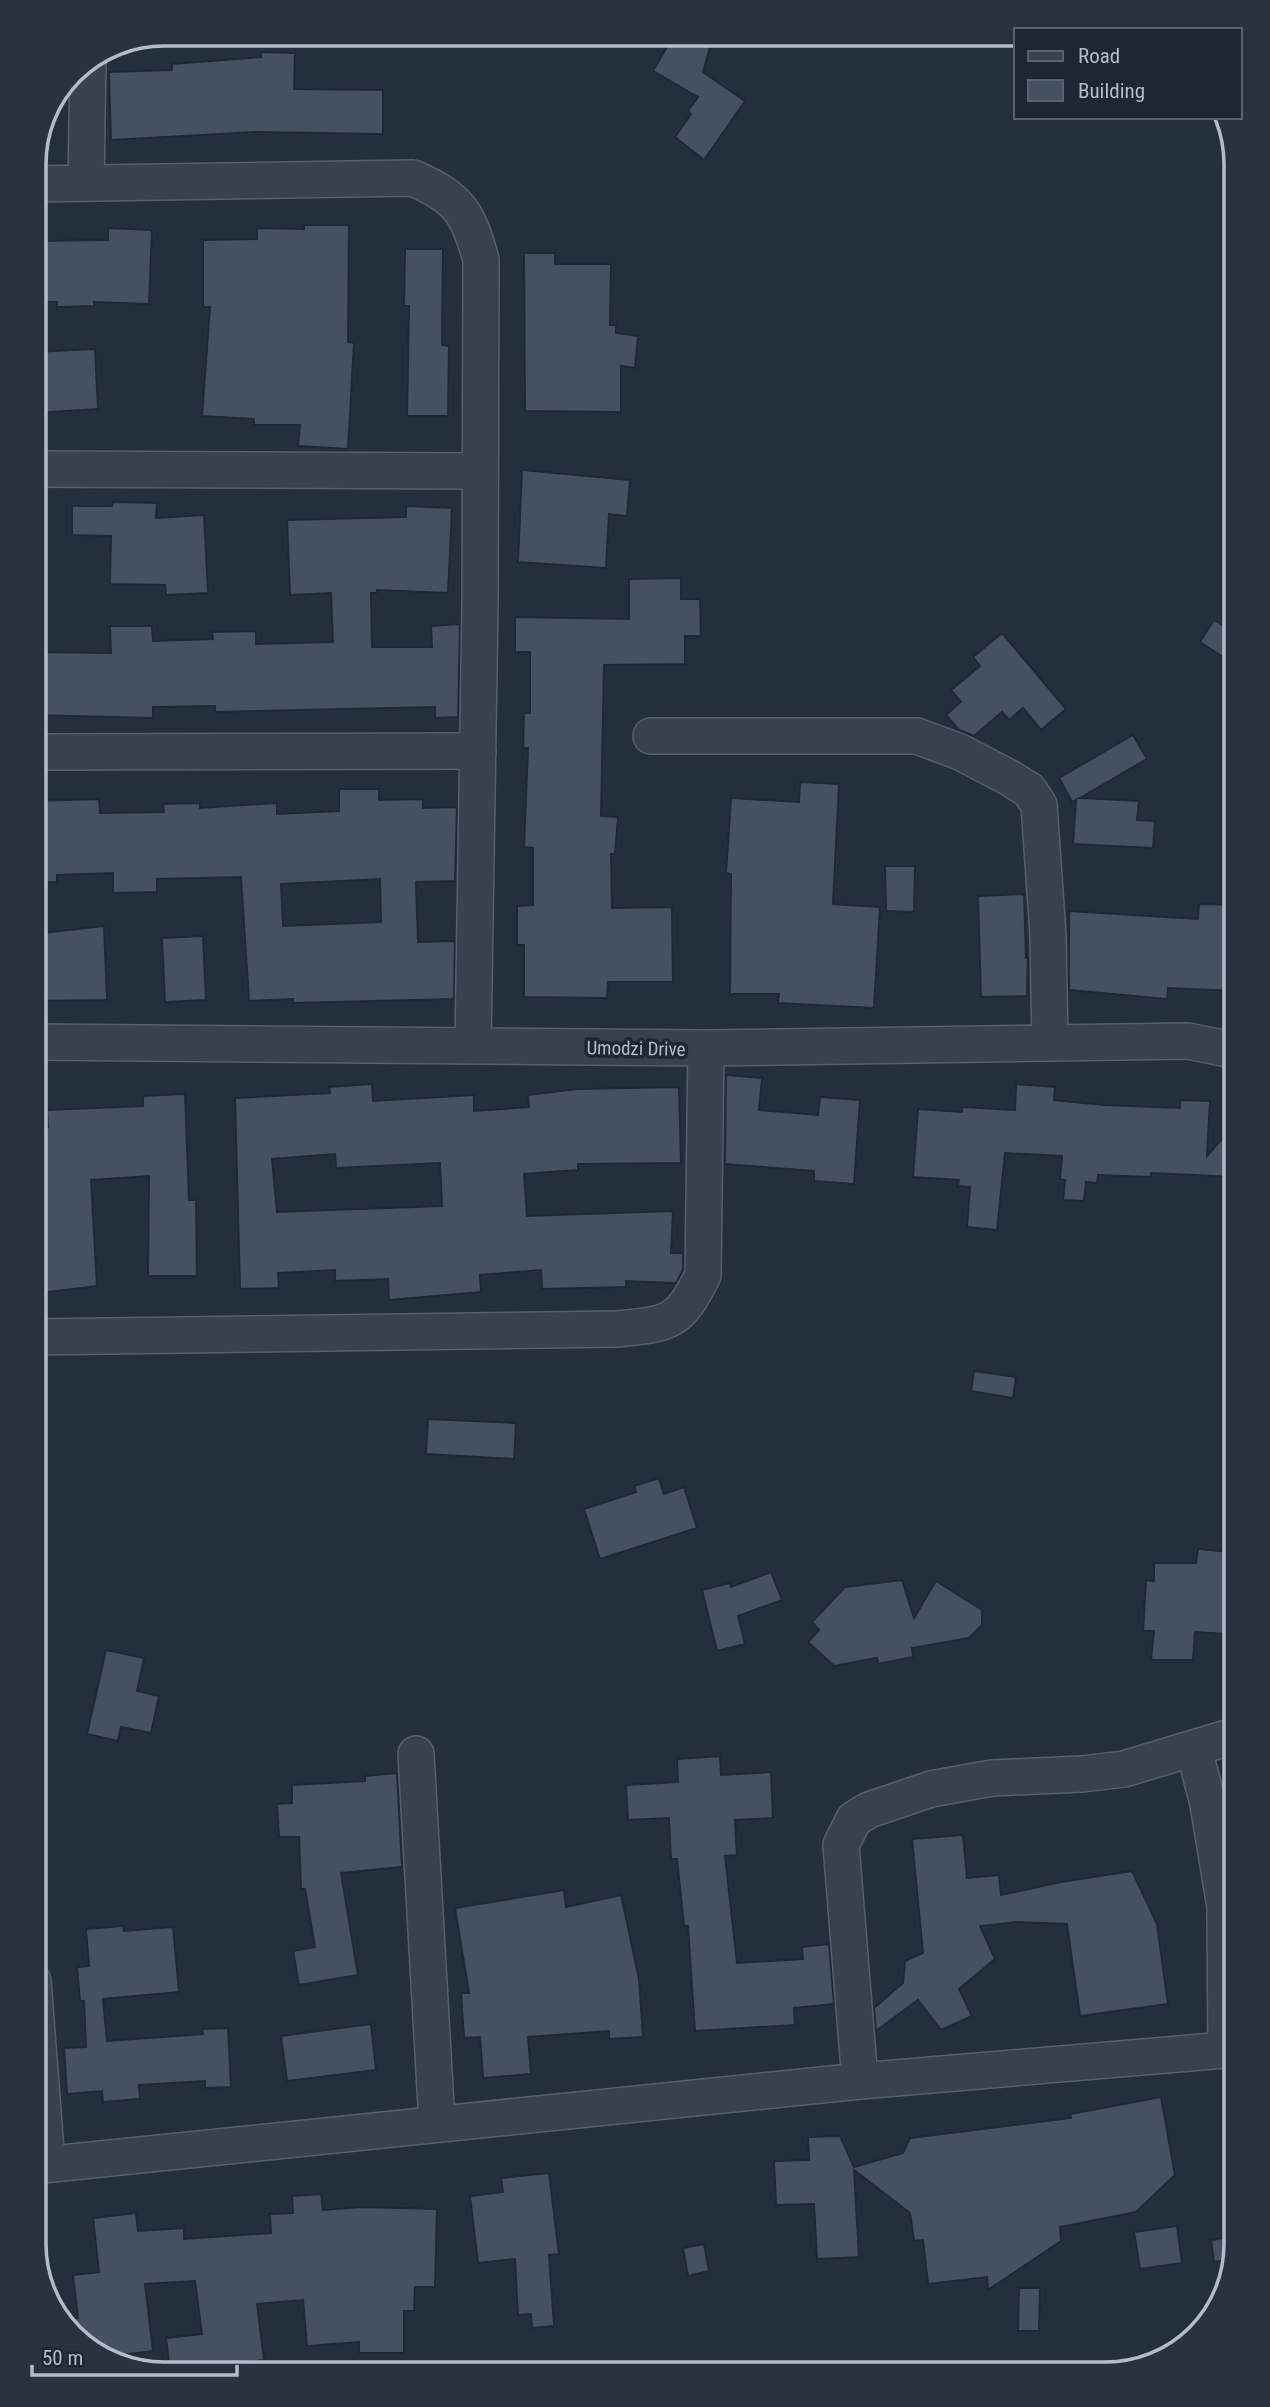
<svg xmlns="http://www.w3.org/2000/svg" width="1270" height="2407" viewBox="0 0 1270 2407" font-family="'Roboto Condensed',sans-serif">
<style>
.building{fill:#455162;stroke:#1f2835;stroke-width:2;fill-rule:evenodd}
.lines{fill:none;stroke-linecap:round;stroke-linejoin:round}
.minor-casing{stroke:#565f6c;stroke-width:38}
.minor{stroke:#38414e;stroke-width:35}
.labels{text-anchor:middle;stroke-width:7;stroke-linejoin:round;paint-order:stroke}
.street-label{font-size:19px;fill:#b4bcc9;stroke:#1d2633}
.rim{fill:none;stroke:#b4bcc9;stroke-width:3.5}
</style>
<rect width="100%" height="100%" fill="#242f3e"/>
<g class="building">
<path d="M 675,33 L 714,33 L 703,72 L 745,101 L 704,160 L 675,137 L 691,114 L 688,111 L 698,97 L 653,71 Z"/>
<path d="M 261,52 L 295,53 L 294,89 L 383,90 L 383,134 L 256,132 L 111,140 L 109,72 L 172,70 L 172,64 L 261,57 Z"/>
<path d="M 304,225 L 349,225 L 348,342 L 354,343 L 348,449 L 298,446 L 300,425 L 254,425 L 254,419 L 202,416 L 210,307 L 203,307 L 203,240 L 257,239 L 257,228 L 304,229 Z"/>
<path d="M 108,228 L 152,230 L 149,304 L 94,302 L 94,306 L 57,307 L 57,302 L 33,302 L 33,241 L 108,240 Z"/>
<path d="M 405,249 L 443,249 L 442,345 L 449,346 L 448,416 L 407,416 L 409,306 L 404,306 Z"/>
<path d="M 524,253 L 555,253 L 555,264 L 611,264 L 610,325 L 616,325 L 616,333 L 638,336 L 635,368 L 621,366 L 621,412 L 525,411 Z"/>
<path d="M 95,349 L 98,409 L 33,413 L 33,352 Z"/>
<path d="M 522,470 L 630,480 L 627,516 L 609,514 L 606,568 L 518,562 Z"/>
<path d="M 112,502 L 157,503 L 156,518 L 204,515 L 208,593 L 166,595 L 165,585 L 110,584 L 111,536 L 72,535 L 72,506 L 112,506 Z"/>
<path d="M 406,506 L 452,508 L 448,593 L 377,590 L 377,593 L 371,593 L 372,647 L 432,647 L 431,626 L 460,624 L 458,717 L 435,718 L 435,707 L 215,712 L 215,706 L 153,707 L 153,718 L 33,715 L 33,652 L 111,653 L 110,626 L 152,626 L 153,641 L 213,639 L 212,632 L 256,631 L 256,644 L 333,642 L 331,593 L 290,595 L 287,520 L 406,517 Z"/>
<path d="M 681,578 L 681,599 L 700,599 L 701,636 L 685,636 L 685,664 L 604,665 L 601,816 L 618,817 L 615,854 L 611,854 L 612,908 L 672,907 L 673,982 L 608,982 L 607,998 L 524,997 L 524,945 L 517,945 L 517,906 L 533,905 L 533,848 L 524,847 L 528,748 L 523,748 L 524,713 L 530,713 L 530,652 L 515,652 L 515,617 L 629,619 L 629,579 Z"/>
<path d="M 1214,620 L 1237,634 L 1237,666 L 1200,642 Z"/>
<path d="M 1002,633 L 1066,709 L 1041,730 L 1023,708 L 1009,720 L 1002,712 L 974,736 L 959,730 L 946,715 L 961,702 L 951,690 L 980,666 L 973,657 Z"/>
<path d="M 1133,735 L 1147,759 L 1080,798 L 1139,801 L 1137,820 L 1155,821 L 1153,848 L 1073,844 L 1076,800 L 1072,802 L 1059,778 Z"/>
<path d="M 800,782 L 839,784 L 833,904 L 880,907 L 874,1008 L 778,1003 L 779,994 L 730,994 L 731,874 L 726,873 L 731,798 L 799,802 Z"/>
<path d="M 339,789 L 379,789 L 379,800 L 423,799 L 423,808 L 457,807 L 455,881 L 416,882 L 418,942 L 455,941 L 454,999 L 293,1003 L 293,999 L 249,1001 L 241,877 L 157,879 L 157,892 L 113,893 L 113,873 L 57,875 L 57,882 L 33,883 L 33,801 L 99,799 L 100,813 L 164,812 L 163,804 L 200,803 L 200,808 L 277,803 L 277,814 L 339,811 ZM 380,879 L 381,922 L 283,926 L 281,884 Z"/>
<path d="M 885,866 L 915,866 L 914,912 L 886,911 Z"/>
<path d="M 1024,894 L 1026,958 L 1028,958 L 1027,996 L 981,997 L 978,896 Z"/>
<path d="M 1199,904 L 1237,905 L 1237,991 L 1168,988 L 1167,999 L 1069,990 L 1069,911 L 1198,919 Z"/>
<path d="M 104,926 L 107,1000 L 33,1001 L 33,934 Z"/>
<path d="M 203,936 L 206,1000 L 165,1002 L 162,938 Z"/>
<path d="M 726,1075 L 762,1078 L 759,1110 L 818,1115 L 820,1097 L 860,1100 L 854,1184 L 814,1181 L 814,1171 L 725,1164 Z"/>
<path d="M 372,1084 L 373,1101 L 474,1095 L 474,1111 L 529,1107 L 528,1095 L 578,1089 L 679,1087 L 681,1163 L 578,1164 L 578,1170 L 524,1174 L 527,1216 L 673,1211 L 671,1253 L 683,1253 L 683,1270 L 676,1283 L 626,1281 L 626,1287 L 542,1289 L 541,1270 L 480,1275 L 481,1292 L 389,1300 L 388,1279 L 335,1281 L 335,1270 L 278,1273 L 279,1288 L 240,1289 L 235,1098 L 330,1093 L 329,1087 ZM 335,1154 L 336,1168 L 440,1163 L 442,1206 L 277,1212 L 272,1159 Z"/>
<path d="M 1016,1084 L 1055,1087 L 1054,1100 L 1104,1105 L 1180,1108 L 1180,1100 L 1210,1101 L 1207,1156 L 1237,1122 L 1237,1177 L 1151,1173 L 1151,1177 L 1098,1175 L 1097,1183 L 1086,1182 L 1084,1201 L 1063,1200 L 1065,1180 L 1060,1179 L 1062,1156 L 1005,1153 L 997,1230 L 967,1227 L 970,1187 L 958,1186 L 959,1180 L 913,1177 L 918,1109 L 962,1112 L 962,1107 L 1015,1110 Z"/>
<path d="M 185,1094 L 189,1200 L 196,1200 L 197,1276 L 148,1276 L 149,1176 L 91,1180 L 97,1286 L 33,1294 L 33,1128 L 48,1127 L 47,1110 L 143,1106 L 143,1096 Z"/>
<path d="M 974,1371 L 1016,1377 L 1013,1398 L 971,1391 Z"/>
<path d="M 428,1419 L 516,1423 L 514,1459 L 426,1454 Z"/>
<path d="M 659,1478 L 664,1494 L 684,1487 L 697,1528 L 600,1559 L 584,1509 L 636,1492 L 634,1486 Z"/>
<path d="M 1198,1549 L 1231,1552 L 1228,1634 L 1195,1632 L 1193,1660 L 1151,1660 L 1154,1631 L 1143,1631 L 1146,1580 L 1154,1581 L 1154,1563 L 1196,1563 Z"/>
<path d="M 771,1572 L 782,1600 L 738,1616 L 745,1644 L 717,1651 L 702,1590 L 730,1583 L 731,1587 Z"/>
<path d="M 902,1580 L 914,1618 L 936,1581 L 982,1610 L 982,1625 L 969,1638 L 912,1648 L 913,1657 L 878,1664 L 877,1658 L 834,1666 L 808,1642 L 819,1630 L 812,1622 L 845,1587 Z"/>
<path d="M 106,1650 L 144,1658 L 137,1691 L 159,1696 L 151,1733 L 121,1727 L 118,1741 L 87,1734 Z"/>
<path d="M 720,1756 L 721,1775 L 771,1772 L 773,1818 L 735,1820 L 737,1855 L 725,1856 L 737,1963 L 803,1959 L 802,1947 L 829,1944 L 834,2004 L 794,2008 L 795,2025 L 695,2031 L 688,1926 L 684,1926 L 677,1859 L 671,1859 L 669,1818 L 628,1820 L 626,1785 L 678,1782 L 677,1759 Z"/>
<path d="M 397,1773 L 402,1867 L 341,1873 L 358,1975 L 299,1985 L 293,1951 L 315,1947 L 305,1889 L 301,1889 L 299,1837 L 279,1837 L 277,1804 L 292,1803 L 292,1785 L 365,1781 L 365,1776 Z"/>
<path d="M 963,1835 L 967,1878 L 999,1875 L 1001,1895 L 1061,1882 L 1132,1871 L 1157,1924 L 1168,2004 L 1080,2016 L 1067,1924 L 1018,1922 L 980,1926 L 995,1959 L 959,1989 L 972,2016 L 941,2030 L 918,2000 L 876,2031 L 874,2008 L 903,1983 L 905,1961 L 923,1953 L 912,1839 Z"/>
<path d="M 564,1890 L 566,1907 L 621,1895 L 639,1979 L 643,2037 L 609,2039 L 609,2031 L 528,2037 L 531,2074 L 483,2078 L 480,2037 L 464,2038 L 461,1993 L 469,1993 L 455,1908 Z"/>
<path d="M 123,1926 L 124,1931 L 173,1927 L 179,1992 L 103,1999 L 107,2041 L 203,2034 L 202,2029 L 228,2028 L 231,2087 L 205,2088 L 205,2081 L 139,2085 L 140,2099 L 103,2102 L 102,2091 L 67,2094 L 64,2048 L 86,2047 L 84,2001 L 80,2001 L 77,1967 L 89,1966 L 86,1929 Z"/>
<path d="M 371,2024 L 376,2070 L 287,2081 L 281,2036 Z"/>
<path d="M 1161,2097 L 1175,2175 L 1136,2212 L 1060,2227 L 1061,2241 L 988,2290 L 987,2277 L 928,2284 L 923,2240 L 914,2241 L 910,2213 L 854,2170 L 859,2257 L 817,2259 L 814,2204 L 776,2205 L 774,2161 L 809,2160 L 808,2137 L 840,2136 L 854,2167 L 903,2153 L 910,2138 L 1071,2118 L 1070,2114 Z"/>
<path d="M 549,2173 L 559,2254 L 549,2255 L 554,2326 L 532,2328 L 531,2314 L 518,2315 L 515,2259 L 478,2263 L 470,2196 L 503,2192 L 501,2178 Z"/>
<path d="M 321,2194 L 323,2210 L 361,2207 L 437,2209 L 435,2287 L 415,2287 L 414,2311 L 404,2311 L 404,2353 L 359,2353 L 359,2342 L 307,2346 L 303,2300 L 257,2304 L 264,2360 L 170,2371 L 166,2338 L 202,2334 L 195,2281 L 145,2284 L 153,2351 L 105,2357 L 96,2353 L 95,2342 L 84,2344 L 64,2319 L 78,2318 L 73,2275 L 99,2272 L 93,2218 L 136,2213 L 138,2231 L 184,2228 L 184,2239 L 271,2233 L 270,2214 L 293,2213 L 292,2196 Z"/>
<path d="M 1177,2226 L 1182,2263 L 1140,2269 L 1134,2232 Z"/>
<path d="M 1237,2236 L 1232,2259 L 1214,2262 L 1211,2240 Z"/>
<path d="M 704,2244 L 709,2271 L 688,2276 L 683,2248 Z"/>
<path d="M 1019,2288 L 1040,2288 L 1039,2331 L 1018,2331 Z"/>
</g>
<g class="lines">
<g class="minor-casing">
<g id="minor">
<path d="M 86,183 L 88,60"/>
<path d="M 34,184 L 413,178 C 459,198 468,212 481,260 L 480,605 L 473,1046"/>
<path d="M 33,469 L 479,471"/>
<path d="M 651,736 L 917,736 L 960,752 L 1008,777 L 1029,790 L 1039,805 L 1048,935 L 1050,1042"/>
<path d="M 33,752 L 478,751"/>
<path d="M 33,1042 L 706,1048 L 1188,1041 L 1237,1051"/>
<path d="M 33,1337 L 616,1329 C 669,1324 679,1324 703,1275 L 706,1048"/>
<path d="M 1194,1749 L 1208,1804 L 1225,1907 L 1226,2049"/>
<path d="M 416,1754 L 437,2124"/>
<path d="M 33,1981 L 47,2164"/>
<path d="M 860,2081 L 841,1845 L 854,1819 L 869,1810 L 931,1789 L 992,1778 L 1082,1774 L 1124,1769 L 1237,1735"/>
<path d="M 33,2166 L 860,2081 L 1237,2049"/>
</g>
</g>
<use href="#minor" class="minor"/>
</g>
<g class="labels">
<g class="street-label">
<text transform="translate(636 1048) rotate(1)" y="7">Umodzi Drive</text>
</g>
</g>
<path d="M0 0H1270V2407H0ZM164 46H1106A118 118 0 0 1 1224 164V2244A118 118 0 0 1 1106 2362H164A118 118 0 0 1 46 2244V164A118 118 0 0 1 164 46Z" fill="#29323f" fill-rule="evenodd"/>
<path class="rim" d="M164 46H1106A118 118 0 0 1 1224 164V2244A118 118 0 0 1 1106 2362H164A118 118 0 0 1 46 2244V164A118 118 0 0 1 164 46Z"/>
<rect x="1014" y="28" width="228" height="91" fill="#1d2633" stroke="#59626f" stroke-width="2"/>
<rect x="1028" y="51" width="35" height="10" fill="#38414e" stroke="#59626f" stroke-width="2"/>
<text x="1078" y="63" font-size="21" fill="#b4bcc9">Road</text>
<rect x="1028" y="80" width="35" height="21" fill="#455162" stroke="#59626f" stroke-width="2"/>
<text x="1078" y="98" font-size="21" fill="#b4bcc9">Building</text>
<path d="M32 2365v10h205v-10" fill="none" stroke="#b4bcc9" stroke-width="3.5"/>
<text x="42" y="2365" font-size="21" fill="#b4bcc9" stroke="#1d2633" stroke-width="5" paint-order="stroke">50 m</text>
</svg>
